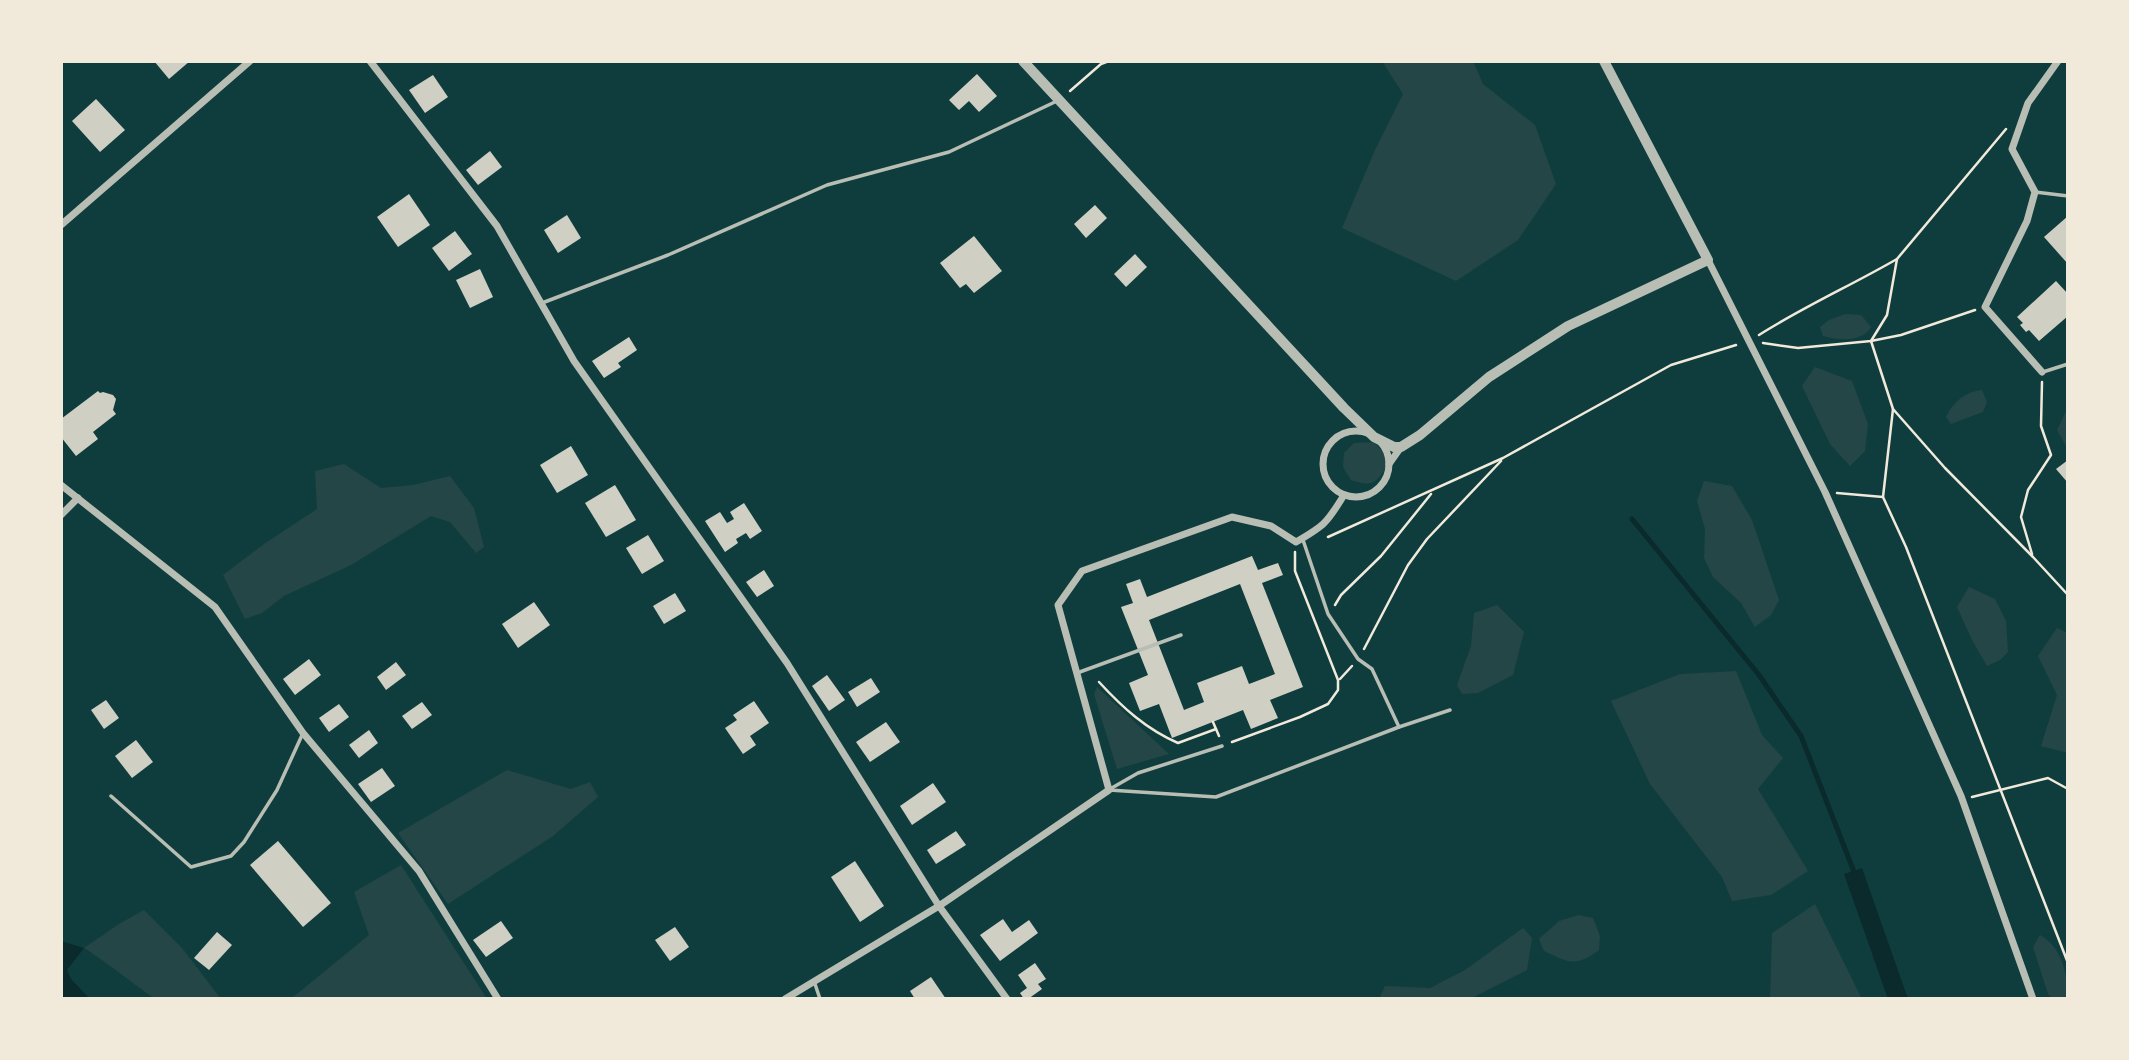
<svg xmlns="http://www.w3.org/2000/svg" width="2129" height="1060" viewBox="0 0 2129 1060" font-family="'Noto Serif',serif">
<style>
.green{fill:#244646}
.water{fill:#0a2a2b}
.pier{fill:#0f3d3e}
.lines{fill:none;stroke-linecap:round;stroke-linejoin:round}
.stream{stroke:#0a2a2b;stroke-width:5}
.building{fill:#cfcfc3;fill-rule:evenodd}
.path{stroke:#f1e9da;stroke-width:2.5}
.service{stroke:#b8beb3;stroke-width:3.5}
.minor{stroke:#b8beb3;stroke-width:7}
.tertiary{stroke:#b8beb3;stroke-width:10}
</style>
<rect width="100%" height="100%" fill="#0f3d3e"/>
<g class="green">
<path d="M 1382,61 L 1473,61 L 1483,84 L 1535,125 L 1556,184 L 1518,240 L 1456,281 L 1342,228 L 1375,150 L 1403,94 Z"/>
<path d="M 1845,314 L 1861,315 L 1871,327 C 1862,343 1838,340 1823,336 L 1820,327 L 1829,320 Z"/>
<path d="M 1815,367 L 1852,381 L 1868,424 L 1865,451 L 1850,466 L 1830,444 L 1802,386 Z"/>
<path d="M 1982,390 L 1987,402 L 1983,412 L 1951,424 L 1946,417 C 1954,401 1965,392 1982,390 Z"/>
<path d="M 2068,407 L 2068,446 L 2066,446 L 2057,430 Z"/>
<path d="M 1374,442 L 1385,454 L 1387,466 C 1376,484 1371,487 1351,480 L 1343,467 L 1344,453 L 1354,443 Z"/>
<path d="M 344,464 L 381,488 L 413,485 L 450,476 L 474,508 L 484,547 L 476,553 L 450,522 L 431,516 L 351,565 L 284,596 L 262,613 L 245,619 L 223,575 L 264,544 L 317,509 L 315,471 Z"/>
<path d="M 1704,481 L 1732,486 L 1752,520 L 1779,600 L 1771,615 L 1755,627 L 1741,603 L 1713,577 L 1704,558 L 1705,529 L 1697,501 Z"/>
<path d="M 1969,587 L 1995,599 L 2006,621 L 2008,652 L 2000,660 L 1987,666 L 1972,640 L 1957,607 Z"/>
<path d="M 1497,605 L 1524,632 L 1513,675 L 1478,693 L 1462,694 L 1457,685 L 1471,646 L 1474,613 Z"/>
<path d="M 2057,628 L 2068,633 L 2068,753 L 2041,746 L 2057,695 L 2038,656 Z"/>
<path d="M 1736,671 L 1762,735 L 1783,758 L 1758,789 L 1808,871 L 1771,895 L 1732,901 L 1722,877 L 1650,784 L 1611,701 L 1680,674 Z"/>
<path d="M 1097,687 L 1169,754 L 1117,769 L 1094,694 Z"/>
<path d="M 507,770 L 571,789 L 590,782 L 598,797 L 553,836 L 448,904 L 398,833 Z"/>
<path d="M 401,865 L 487,999 L 292,998 L 369,935 L 354,892 Z"/>
<path d="M 1815,904 L 1862,999 L 1770,999 L 1772,933 Z"/>
<path d="M 144,910 L 182,948 L 221,999 L 154,999 L 84,948 L 119,924 Z"/>
<path d="M 1579,915 L 1593,918 L 1600,936 L 1599,950 C 1576,967 1569,963 1544,951 L 1539,939 L 1559,921 Z"/>
<path d="M 1523,928 L 1532,938 L 1527,970 L 1470,999 L 1379,999 L 1385,986 L 1430,988 L 1465,970 Z"/>
<path d="M 2040,935 C 2062,947 2068,975 2068,999 L 2053,999 L 2048,994 L 2033,947 Z"/>
</g>
<g class="water">
<path d="M 1862,868 L 1908,999 L 1888,999 L 1844,874 Z"/>
<path d="M 61,941 L 84,948 L 154,999 L 61,999 Z"/>
</g>
<path class="pier" d="M 84,948 L 109,965 L 154,999 L 90,999 L 71,979 L 67,970 Z"/>
<g class="lines">
<path class="stream" d="M 1632,519 L 1759,675 L 1801,736 L 1856,877"/>
</g>
<g class="building">
<path d="M 154,61 L 190,61 L 169,79 Z"/>
<path d="M 977,74 L 997,96 L 979,112 L 969,101 L 959,110 L 949,100 Z"/>
<path d="M 433,75 L 448,97 L 425,113 L 409,90 Z"/>
<path d="M 96,99 L 125,130 L 100,152 L 72,121 Z"/>
<path d="M 490,151 L 502,167 L 478,185 L 466,170 Z"/>
<path d="M 409,194 L 430,225 L 398,247 L 377,217 Z"/>
<path d="M 1095,205 L 1107,218 L 1086,238 L 1074,224 Z"/>
<path d="M 567,215 L 581,238 L 558,253 L 544,230 Z"/>
<path d="M 2068,216 L 2068,264 L 2044,237 Z"/>
<path d="M 455,231 L 472,254 L 449,271 L 432,248 Z"/>
<path d="M 974,236 L 1002,271 L 974,293 L 966,284 L 960,288 L 940,263 Z"/>
<path d="M 1135,254 L 1147,267 L 1126,287 L 1114,274 Z"/>
<path d="M 480,269 L 493,297 L 470,308 L 456,280 Z"/>
<path d="M 2056,281 L 2068,294 L 2068,316 L 2039,341 L 2029,330 L 2026,332 L 2020,325 L 2023,323 L 2017,317 Z"/>
<path d="M 629,337 L 637,350 L 618,363 L 621,367 L 604,378 L 592,361 Z"/>
<path d="M 98,391 L 100,393 L 103,392 L 113,395 L 116,399 L 113,410 L 116,414 L 93,432 L 98,439 L 76,456 L 61,437 L 61,419 Z"/>
<path d="M 571,446 L 588,475 L 557,493 L 540,465 Z"/>
<path d="M 2068,460 L 2068,483 L 2056,469 Z"/>
<path d="M 615,485 L 636,520 L 606,537 L 585,503 Z"/>
<path d="M 744,503 L 762,531 L 750,539 L 746,533 L 736,539 L 738,543 L 725,552 L 705,521 L 720,512 L 727,523 L 734,519 L 730,512 Z"/>
<path d="M 648,535 L 664,561 L 642,574 L 626,548 Z"/>
<path d="M 1252,556 L 1258,570 L 1278,563 L 1283,575 L 1262,583 L 1303,687 L 1270,700 L 1278,718 L 1251,729 L 1243,710 L 1172,738 L 1159,704 L 1140,711 L 1129,683 L 1148,675 L 1121,607 L 1133,603 L 1126,584 L 1140,579 L 1147,597 ZM 1240,584 L 1275,674 L 1249,684 L 1242,666 L 1197,683 L 1204,702 L 1184,710 L 1149,620 Z"/>
<path d="M 764,570 L 774,586 L 757,597 L 746,582 Z"/>
<path d="M 675,593 L 686,611 L 664,624 L 653,606 Z"/>
<path d="M 534,602 L 550,625 L 518,648 L 502,624 Z"/>
<path d="M 309,659 L 321,675 L 295,695 L 283,679 Z"/>
<path d="M 396,662 L 406,675 L 386,690 L 377,677 Z"/>
<path d="M 827,675 L 845,700 L 829,711 L 812,686 Z"/>
<path d="M 871,678 L 880,692 L 857,707 L 848,692 Z"/>
<path d="M 106,700 L 119,718 L 104,729 L 91,710 Z"/>
<path d="M 754,701 L 769,723 L 750,736 L 756,745 L 743,754 L 725,728 L 737,720 L 733,715 Z"/>
<path d="M 422,702 L 432,715 L 412,729 L 402,716 Z"/>
<path d="M 339,704 L 349,717 L 329,732 L 319,718 Z"/>
<path d="M 886,722 L 900,742 L 870,762 L 856,742 Z"/>
<path d="M 369,730 L 378,743 L 359,758 L 349,745 Z"/>
<path d="M 136,740 L 153,762 L 132,778 L 115,756 Z"/>
<path d="M 382,768 L 395,786 L 371,802 L 358,784 Z"/>
<path d="M 933,783 L 946,802 L 912,825 L 900,806 Z"/>
<path d="M 956,831 L 966,845 L 936,864 L 927,850 Z"/>
<path d="M 278,841 L 331,903 L 303,927 L 250,865 Z"/>
<path d="M 855,861 L 884,906 L 860,922 L 831,877 Z"/>
<path d="M 1003,919 L 1012,932 L 1029,920 L 1038,933 L 1000,961 L 980,935 Z"/>
<path d="M 501,921 L 513,938 L 486,957 L 473,940 Z"/>
<path d="M 675,927 L 689,947 L 670,961 L 655,940 Z"/>
<path d="M 217,932 L 232,945 L 209,970 L 194,958 Z"/>
<path d="M 1035,963 L 1046,979 L 1038,984 L 1042,989 L 1028,999 L 1024,999 L 1020,993 L 1027,988 L 1018,975 Z"/>
<path d="M 931,977 L 946,999 L 915,999 L 910,991 Z"/>
</g>
<g class="lines">
<g class="path">
<path d="M 1070,91 L 1101,64 L 1109,61"/>
<path d="M 2006,129 L 1897,259 L 1887,315 L 1871,341 L 1893,409 L 1945,468 L 2033,557 L 2068,595"/>
<path d="M 1759,335 C 1803,307 1852,285 1897,259"/>
<path d="M 1763,343 L 1798,348 L 1871,341 L 1901,335 L 1975,310"/>
<path d="M 1893,409 L 1883,497 L 1906,547 L 2068,963"/>
<path d="M 1837,493 L 1883,497"/>
<path d="M 1328,537 L 1503,458 L 1671,365 L 1736,345"/>
<path d="M 2032,554 L 2021,517 L 2028,490 L 2051,455 L 2041,426 L 2042,382"/>
<path d="M 1335,605 L 1341,595 L 1381,556 L 1431,494"/>
<path d="M 1364,649 L 1408,565 L 1427,539 L 1501,461"/>
<path d="M 1340,679 L 1352,666"/>
<path d="M 1099,682 C 1123,708 1146,729 1178,743 L 1216,729"/>
<path d="M 1213,722 L 1219,736"/>
<path d="M 1232,742 L 1300,717 L 1328,704 L 1338,690 L 1338,680 L 1295,571 L 1295,552"/>
<path d="M 1972,797 L 2048,778 L 2068,789"/>
</g>
<g class="service">
<path d="M 2035,192 L 2068,196"/>
<path d="M 542,303 L 668,255 L 827,185 L 949,152 L 1057,101"/>
<path d="M 2043,372 L 2068,364"/>
<path d="M 1303,540 L 1328,614 L 1358,659 L 1372,669 L 1399,727"/>
<path d="M 1077,673 L 1181,635"/>
<path d="M 1110,789 L 1138,773 L 1222,746"/>
<path d="M 1109,790 L 1216,797 L 1399,727 L 1450,710"/>
<path d="M 111,796 L 191,867 L 231,856 L 244,842 L 277,790 L 303,733"/>
<path d="M 814,981 L 820,999"/>
</g>
<g class="minor">
<path d="M 370,61 L 497,226 L 574,361 L 787,663 L 939,906 L 1007,999"/>
<path d="M 61,225 L 250,61"/>
<path d="M 1708,260 L 1825,492 L 1961,796 L 2033,999"/>
<path d="M 2042,372 L 1985,307 L 2027,221 L 2035,192 L 2012,149 L 2028,103 L 2058,61"/>
<circle cx="1356" cy="464" r="33"/>
<path d="M 1389,464 L 1401,447"/>
<path d="M 61,485 L 215,607 L 303,733 L 419,871 L 498,999"/>
<path d="M 61,515 L 78,498"/>
<path d="M 785,999 L 939,906 L 1109,790 L 1058,605 L 1082,571 L 1232,517 L 1271,526 L 1296,542 C 1324,526 1327,523 1344,495"/>
</g>
<path class="tertiary" d="M 1023,61 L 1344,408 L 1374,437 L 1394,447 L 1401,447 L 1420,435 L 1489,377 L 1568,326 L 1708,260 L 1604,61"/>
</g>
<rect width="2129" height="1060" fill="none" stroke="#f1e9da" stroke-width="126"/>
</svg>
